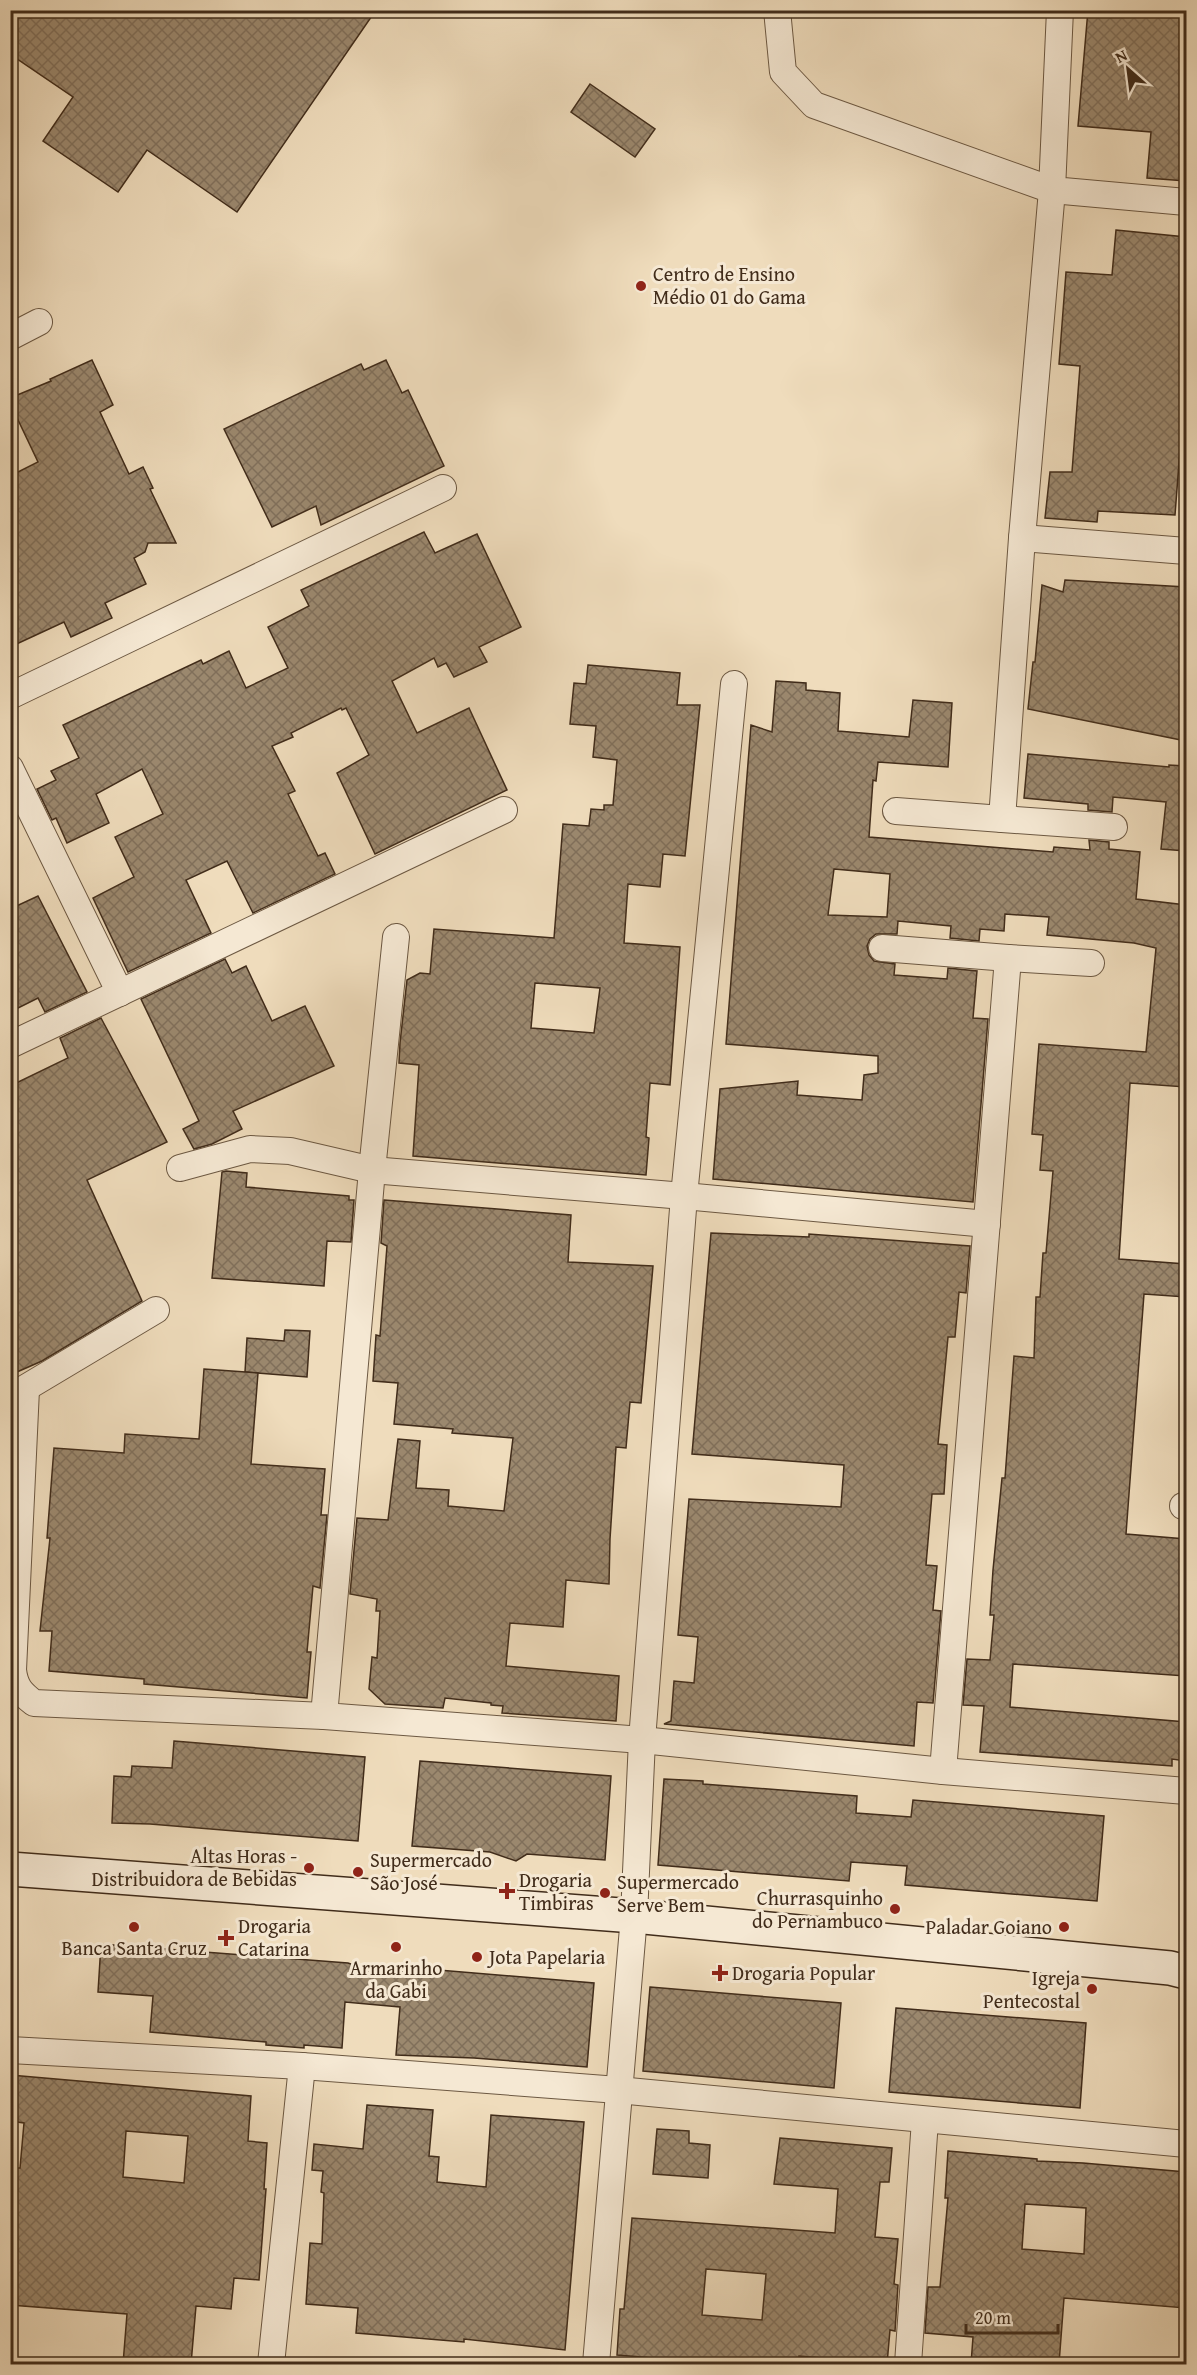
<svg xmlns="http://www.w3.org/2000/svg" width="1197" height="2375" viewBox="0 0 1197 2375" font-family="'Gentium Book Plus',serif">
<style>
.building{fill:url(#building-cross-hatch);stroke:#412c1a;stroke-width:1.5;fill-rule:evenodd}
.lines{fill:none;stroke-linecap:round;stroke-linejoin:round}
.street-casing{stroke:#6c5842;stroke-width:28}
.secondary-casing{stroke:#412c1a;stroke-width:36}
.street{stroke:#f5e8d3;stroke-width:26}
.secondary{stroke:#f5e8d3;stroke-width:33}
.poi-dot{fill:#8f2418;stroke:#f5e8d3;stroke-width:2}
.labels{text-anchor:middle;stroke-width:6;stroke-linejoin:round;paint-order:stroke}
.poi-label{font-size:20px;fill:#412c1a;stroke:#f5e8d3;text-anchor:start}
</style>
<defs>
<pattern id="building-cross-hatch" width="8" height="8" patternUnits="userSpaceOnUse" patternTransform="scale(1.5)"><rect width="8" height="8" fill="#9b886e"/><path d="M0 0l8 8M0 8l8-8" fill="none" stroke="#806f5a"/></pattern>
</defs>
<rect width="100%" height="100%" fill="#efdcbc"/>
<filter id="stains"><feTurbulence type="fractalNoise" baseFrequency=".00333" numOctaves="4"/><feColorMatrix values="0 0 0 0 .2 0 0 0 0 .09 0 0 0 0 .02 0 0 0 .5 -.17"/></filter>
<radialGradient id="worn" r=".72"><stop offset=".6" stop-color="#630" stop-opacity="0"/><stop offset="1" stop-color="#630" stop-opacity=".3"/></radialGradient>
<g class="building">
<path d="M 10,10 L 376,10 L 237,212 L 147,150 L 118,192 L 43,141 L 73,97 L 10,54 Z"/>
<path d="M 1088,10 L 1186,10 L 1186,181 L 1147,178 L 1151,132 L 1078,126 Z"/>
<path d="M 590,84 L 655,129 L 635,157 L 571,112 Z"/>
<path d="M 1116,230 L 1186,237 L 1186,372 L 1175,515 L 1098,511 L 1097,522 L 1045,518 L 1050,472 L 1072,472 L 1080,366 L 1059,364 L 1066,272 L 1112,275 Z"/>
<path d="M 92,360 L 113,405 L 100,412 L 129,474 L 143,467 L 153,488 L 150,489 L 176,543 L 148,543 L 145,552 L 134,558 L 146,584 L 105,603 L 112,618 L 71,637 L 64,622 L 10,647 L 10,476 L 38,462 L 10,403 L 10,398 L 51,381 L 50,379 Z"/>
<path d="M 386,360 L 402,393 L 408,390 L 444,466 L 321,525 L 316,506 L 272,527 L 224,429 L 361,364 L 364,370 Z"/>
<path d="M 424,532 L 435,553 L 477,534 L 521,627 L 479,647 L 487,662 L 454,677 L 446,663 L 438,667 L 434,658 L 392,681 L 417,733 L 469,708 L 507,790 L 375,854 L 337,773 L 369,755 L 346,708 L 342,710 L 341,708 L 291,733 L 293,737 L 272,746 L 295,791 L 288,794 L 318,856 L 325,853 L 335,874 L 253,913 L 227,861 L 186,880 L 211,933 L 128,972 L 93,898 L 134,877 L 115,837 L 163,814 L 142,769 L 96,794 L 109,823 L 67,843 L 56,818 L 52,820 L 37,789 L 56,780 L 51,771 L 79,758 L 63,725 L 201,660 L 203,664 L 229,651 L 246,688 L 288,668 L 268,627 L 309,606 L 301,590 Z"/>
<path d="M 1065,580 L 1186,587 L 1186,741 L 1028,709 L 1033,662 L 1035,662 L 1042,585 L 1063,592 Z"/>
<path d="M 588,665 L 680,673 L 677,705 L 700,705 L 685,856 L 663,854 L 660,887 L 628,884 L 624,943 L 680,947 L 670,1085 L 650,1083 L 646,1137 L 649,1138 L 646,1175 L 413,1156 L 419,1065 L 399,1063 L 400,1043 L 407,980 L 420,973 L 430,974 L 434,929 L 554,938 L 563,824 L 589,826 L 591,809 L 604,810 L 604,805 L 613,805 L 617,760 L 593,757 L 596,726 L 570,724 L 574,683 L 586,684 ZM 535,983 L 600,988 L 594,1033 L 531,1028 Z"/>
<path d="M 776,681 L 806,683 L 806,690 L 840,693 L 838,731 L 909,737 L 913,700 L 952,703 L 948,767 L 878,762 L 876,781 L 873,780 L 869,837 L 1053,852 L 1054,847 L 1090,850 L 1089,840 L 1109,842 L 1109,849 L 1140,852 L 1136,899 L 1186,905 L 1186,1087 L 1130,1083 L 1119,1259 L 1186,1264 L 1186,1297 L 1144,1294 L 1126,1534 L 1186,1539 L 1186,1676 L 1013,1664 L 1010,1707 L 1186,1722 L 1186,1761 L 1172,1759 L 1172,1766 L 980,1752 L 984,1706 L 963,1705 L 967,1659 L 990,1660 L 994,1615 L 990,1615 L 993,1570 L 1002,1478 L 1005,1478 L 1014,1356 L 1034,1358 L 1036,1297 L 1040,1297 L 1043,1253 L 1046,1253 L 1053,1171 L 1040,1170 L 1043,1135 L 1032,1134 L 1039,1044 L 1146,1052 L 1156,948 L 1134,943 L 1047,935 L 1049,917 L 1005,914 L 1004,931 L 980,929 L 979,941 L 950,938 L 951,926 L 898,921 L 897,934 L 876,934 L 870,939 L 867,946 L 869,955 L 874,961 L 895,964 L 894,975 L 947,979 L 948,968 L 977,971 L 973,1018 L 988,1019 L 973,1202 L 713,1179 L 720,1089 L 798,1081 L 797,1095 L 862,1100 L 864,1075 L 878,1073 L 878,1056 L 726,1044 L 751,725 L 772,732 ZM 834,869 L 890,874 L 887,917 L 828,915 Z"/>
<path d="M 1028,754 L 1169,767 L 1169,765 L 1186,766 L 1186,851 L 1161,849 L 1166,802 L 1113,797 L 1112,812 L 1088,810 L 1088,804 L 1024,798 Z"/>
<path d="M 38,896 L 87,992 L 45,1012 L 38,998 L 10,1012 L 10,909 Z"/>
<path d="M 225,959 L 232,973 L 246,966 L 272,1021 L 305,1006 L 334,1066 L 233,1111 L 242,1129 L 212,1144 L 194,1149 L 183,1129 L 199,1121 L 141,999 Z"/>
<path d="M 101,1018 L 167,1142 L 87,1180 L 142,1301 L 42,1361 L 10,1375 L 10,1086 L 68,1058 L 60,1038 Z"/>
<path d="M 226,1171 L 247,1173 L 246,1187 L 349,1196 L 349,1200 L 354,1200 L 351,1242 L 327,1241 L 324,1286 L 212,1278 L 222,1172 Z"/>
<path d="M 384,1200 L 571,1215 L 568,1262 L 653,1266 L 641,1403 L 630,1402 L 626,1448 L 616,1447 L 610,1539 L 609,1584 L 566,1580 L 563,1627 L 510,1623 L 506,1666 L 619,1676 L 616,1721 L 502,1713 L 503,1706 L 491,1705 L 491,1703 L 445,1698 L 443,1708 L 385,1704 L 369,1689 L 372,1657 L 377,1658 L 380,1611 L 376,1611 L 377,1599 L 350,1594 L 357,1518 L 388,1520 L 398,1439 L 420,1441 L 416,1488 L 449,1490 L 448,1506 L 504,1511 L 513,1438 L 452,1433 L 453,1429 L 394,1424 L 398,1383 L 373,1381 L 376,1335 L 380,1336 L 387,1246 L 381,1243 Z"/>
<path d="M 711,1233 L 809,1237 L 809,1234 L 970,1246 L 966,1293 L 959,1292 L 955,1337 L 948,1337 L 938,1444 L 947,1445 L 944,1494 L 932,1494 L 926,1565 L 937,1566 L 933,1610 L 941,1611 L 933,1703 L 917,1702 L 914,1746 L 664,1724 L 671,1721 L 674,1681 L 694,1683 L 698,1637 L 678,1635 L 689,1499 L 841,1507 L 844,1465 L 692,1454 Z"/>
<path d="M 285,1330 L 310,1331 L 307,1377 L 245,1372 L 247,1338 L 284,1341 Z"/>
<path d="M 204,1369 L 258,1373 L 251,1464 L 325,1469 L 321,1515 L 327,1515 L 320,1588 L 313,1586 L 307,1652 L 311,1652 L 307,1698 L 144,1684 L 144,1679 L 49,1671 L 52,1631 L 40,1631 L 50,1538 L 47,1538 L 54,1448 L 124,1453 L 125,1434 L 199,1439 Z"/>
<path d="M 174,1741 L 365,1757 L 358,1841 L 150,1824 L 112,1823 L 114,1776 L 131,1777 L 132,1766 L 172,1768 Z"/>
<path d="M 420,1761 L 611,1776 L 605,1860 L 527,1854 L 516,1861 L 490,1852 L 412,1846 Z"/>
<path d="M 664,1779 L 703,1781 L 703,1784 L 857,1796 L 856,1813 L 911,1817 L 913,1800 L 1104,1816 L 1097,1901 L 905,1885 L 907,1866 L 851,1862 L 849,1881 L 658,1865 Z"/>
<path d="M 101,1944 L 348,1963 L 365,1969 L 403,1972 L 403,1967 L 594,1983 L 587,2067 L 474,2058 L 396,2055 L 400,2007 L 345,2002 L 342,2048 L 304,2045 L 304,2048 L 266,2045 L 266,2042 L 150,2032 L 153,1996 L 98,1992 Z"/>
<path d="M 650,1987 L 841,2003 L 834,2088 L 643,2071 Z"/>
<path d="M 896,2008 L 1086,2023 L 1080,2108 L 889,2092 Z"/>
<path d="M 10,2075 L 251,2096 L 248,2141 L 267,2143 L 264,2189 L 266,2189 L 259,2280 L 234,2278 L 231,2309 L 196,2306 L 191,2364 L 123,2364 L 127,2314 L 10,2305 L 10,2168 L 20,2168 L 24,2123 L 10,2121 ZM 126,2131 L 188,2136 L 184,2183 L 123,2177 Z"/>
<path d="M 367,2105 L 433,2110 L 429,2156 L 439,2157 L 437,2182 L 486,2187 L 491,2115 L 584,2122 L 565,2350 L 464,2339 L 464,2342 L 356,2333 L 358,2308 L 306,2304 L 310,2243 L 322,2244 L 324,2193 L 321,2192 L 323,2171 L 312,2170 L 314,2144 L 363,2149 Z"/>
<path d="M 657,2129 L 689,2131 L 689,2143 L 710,2145 L 708,2178 L 653,2174 Z"/>
<path d="M 780,2138 L 892,2148 L 889,2182 L 880,2182 L 875,2237 L 898,2239 L 894,2284 L 898,2285 L 895,2331 L 890,2330 L 887,2364 L 847,2364 L 847,2360 L 799,2356 L 798,2364 L 727,2364 L 617,2355 L 620,2309 L 624,2309 L 632,2218 L 835,2233 L 838,2189 L 774,2184 ZM 706,2269 L 766,2274 L 762,2320 L 702,2315 Z"/>
<path d="M 948,2151 L 1037,2159 L 1037,2161 L 1083,2163 L 1186,2172 L 1186,2308 L 1064,2298 L 1059,2364 L 971,2364 L 973,2337 L 925,2333 L 928,2287 L 940,2287 L 948,2198 L 945,2198 ZM 1025,2204 L 1086,2208 L 1084,2254 L 1022,2249 Z"/>
</g>
<g class="lines">
<g class="street-casing">
<g id="street">
<path d="M 777,10 L 783,72 L 814,105 L 1052,190 L 1022,538 L 1002,819 L 896,811"/>
<path d="M 1060,10 L 1052,190 L 1186,202"/>
<path d="M 10,337 L 39,322"/>
<path d="M 1022,538 L 1186,551"/>
<path d="M 10,696 L 443,488"/>
<path d="M 10,768 L 120,993"/>
<path d="M 1002,819 L 1114,827"/>
<path d="M 396,937 L 372,1170 L 324,1716 L 642,1740 L 943,1771 L 1186,1791"/>
<path d="M 882,948 L 1008,958 L 943,1771"/>
<path d="M 1008,958 L 1091,963"/>
<path d="M 10,1045 L 504,810"/>
<path d="M 180,1168 L 250,1149 L 290,1151 L 372,1170 L 684,1196 L 987,1224"/>
<path d="M 26,1389 L 13,1670 C 15,1687 21,1693 34,1703 L 324,1716"/>
<path d="M 12,1396 L 156,1310"/>
<path d="M 1183,1506 L 1186,1506"/>
<path d="M 10,2050 L 302,2066 L 618,2090 L 1186,2144"/>
<path d="M 271,2364 L 302,2066"/>
<path d="M 596,2364 L 634,1916 L 642,1740 L 684,1196 L 734,684"/>
<path d="M 908,2364 L 925,2120"/>
</g>
</g>
<g class="secondary-casing">
<path id="secondary" d="M 10,1869 L 634,1916 L 1170,1968 L 1186,1972"/>
</g>
<use href="#street" class="street"/>
<use href="#secondary" class="secondary"/>
</g>
<g class="poi-dot">
<circle cx="641" cy="286" r="6"/>
<circle cx="309" cy="1868" r="6"/>
<circle cx="358" cy="1872" r="6"/>
<path d="M504 1882h6v6h6v6h-6v6h-6v-6h-6v-6h6z"/>
<circle cx="605" cy="1893" r="6"/>
<circle cx="895" cy="1909" r="6"/>
<circle cx="134" cy="1927" r="6"/>
<circle cx="1064" cy="1927" r="6"/>
<path d="M223 1929h6v6h6v6h-6v6h-6v-6h-6v-6h6z"/>
<circle cx="396" cy="1947" r="6"/>
<circle cx="477" cy="1957" r="6"/>
<path d="M717 1964h6v6h6v6h-6v6h-6v-6h-6v-6h6z"/>
<circle cx="1092" cy="1989" r="6"/>
</g>
<g class="labels">
<g class="poi-label">
<text x="653" y="281">Centro de Ensino<tspan x="653" dy="23">Médio 01 do Gama</tspan></text>
<text x="297" y="1863" text-anchor="end">Altas Horas -<tspan x="297" dy="23">Distribuidora de Bebidas</tspan></text>
<text x="370" y="1867">Supermercado<tspan x="370" dy="23">São José</tspan></text>
<text x="519" y="1887">Drogaria<tspan x="519" dy="23">Timbiras</tspan></text>
<text x="617" y="1889">Supermercado<tspan x="617" dy="23">Serve Bem</tspan></text>
<text x="883" y="1905" text-anchor="end">Churrasquinho<tspan x="883" dy="23">do Pernambuco</tspan></text>
<text x="238" y="1933">Drogaria<tspan x="238" dy="23">Catarina</tspan></text>
<text x="1052" y="1934" text-anchor="end">Paladar Goiano</text>
<text x="134" y="1955" text-anchor="middle">Banca Santa Cruz</text>
<text x="489" y="1964">Jota Papelaria</text>
<text x="396" y="1975" text-anchor="middle">Armarinho<tspan x="396" dy="23">da Gabi</tspan></text>
<text x="732" y="1980">Drogaria Popular</text>
<text x="1080" y="1985" text-anchor="end">Igreja<tspan x="1080" dy="23">Pentecostal</tspan></text>
</g>
</g>
<rect width="1197" height="2375" fill="none" stroke="#efdcbc" stroke-width="36"/>
<rect x="12" y="12" width="1173" height="2351" fill="none" stroke="#412c1a" stroke-width="3"/>
<rect x="18" y="18" width="1161" height="2339" fill="none" stroke="#412c1a" stroke-width="1.5"/>
<g transform="translate(1128 69) rotate(332)" stroke="#f5e8d3" stroke-width="4.5" paint-order="stroke">
<path d="M0-4.5L10 22L0 15L-10 22Z" fill="#412c1a"/>
<text y="-9" font-size="16" font-weight="bold" text-anchor="middle" fill="#412c1a">N</text>
</g>
<path d="M966 2324v9h92v-9" fill="none" stroke="#412c1a" stroke-width="3"/>
<text x="975" y="2324" font-size="18" fill="#412c1a" stroke="#f5e8d3" stroke-width="4.5" paint-order="stroke">20 m</text>
<rect width="100%" height="100%" filter="url(#stains)"/>
<rect width="100%" height="100%" fill="url(#worn)"/>
</svg>
